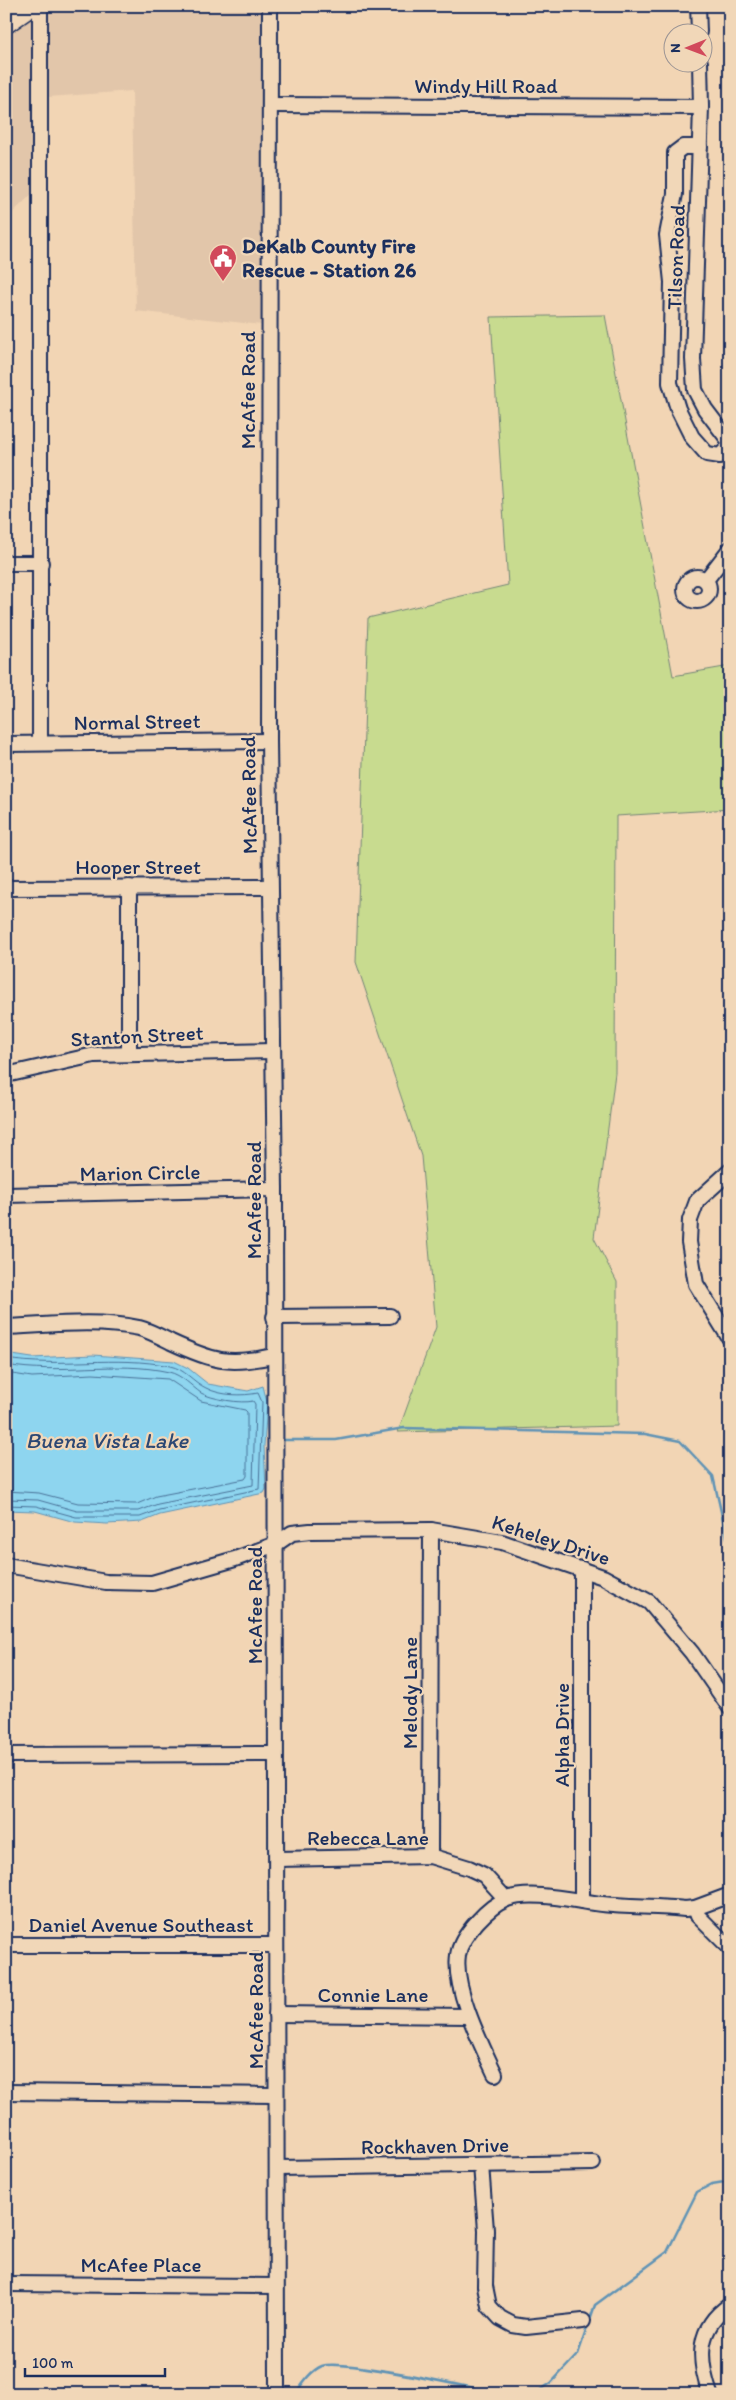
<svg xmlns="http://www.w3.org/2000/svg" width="736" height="2400" viewBox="0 0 736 2400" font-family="Itim,sans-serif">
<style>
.built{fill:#e2c6aa}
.green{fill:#c8db8f;stroke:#728576}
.water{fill:#8ed5ef;stroke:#6093b5}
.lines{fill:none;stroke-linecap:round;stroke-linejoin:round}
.shore{stroke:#497198;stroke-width:1}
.stream{stroke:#6093b5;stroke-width:2.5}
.minor-casing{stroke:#1b2f5e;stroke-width:18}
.major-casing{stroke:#1b2f5e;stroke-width:21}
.minor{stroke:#f1d7b8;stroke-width:14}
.major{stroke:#f1d7b8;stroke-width:18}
.labels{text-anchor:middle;stroke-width:4.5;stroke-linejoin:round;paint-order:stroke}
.street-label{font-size:21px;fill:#1b2f5e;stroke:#f1d7b8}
.poi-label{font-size:21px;font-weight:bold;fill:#1b2f5e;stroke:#f1d7b8;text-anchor:start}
.water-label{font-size:22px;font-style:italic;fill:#2c4874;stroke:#f1d7b8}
</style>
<rect width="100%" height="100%" fill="#f2d5b4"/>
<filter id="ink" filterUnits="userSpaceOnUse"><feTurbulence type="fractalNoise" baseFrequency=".02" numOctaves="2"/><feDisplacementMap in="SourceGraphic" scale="10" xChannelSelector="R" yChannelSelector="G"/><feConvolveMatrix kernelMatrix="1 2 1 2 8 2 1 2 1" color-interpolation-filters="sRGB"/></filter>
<g filter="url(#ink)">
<path class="built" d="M 6,6 L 271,6 L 271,326 L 136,311 L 132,91 L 34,98 L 36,190 L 6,219 Z"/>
<path class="green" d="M 605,315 L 673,676 L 730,666 L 730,809 L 616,816 L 615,1073 L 594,1238 L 617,1282 L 617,1426 L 398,1432 L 436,1327 L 421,1156 L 356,962 L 368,618 L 508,585 L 491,317 Z"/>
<path class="water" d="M 6,1354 L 32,1358 L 93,1355 L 174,1361 L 188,1368 L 208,1384 L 248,1391 L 263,1386 L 267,1402 L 264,1446 L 266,1489 L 264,1493 L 160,1515 L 142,1522 L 107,1524 L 75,1522 L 35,1511 L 6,1510 Z"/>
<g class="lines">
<g class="shore">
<path d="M 6,1359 C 60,1368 116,1355 170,1366 C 185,1369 193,1382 206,1388 C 221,1396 243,1396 258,1393 L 262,1402 L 259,1489 L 159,1510 L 140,1517 L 76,1517 L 36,1506 L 6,1505"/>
<path d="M 6,1365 C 60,1375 116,1360 169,1372 C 182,1375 191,1386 201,1393 C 211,1399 242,1404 253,1401 L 255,1404 L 253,1485 L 158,1504 L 139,1511 L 77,1511 L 38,1500 L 6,1499"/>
<path d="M 6,1373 L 32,1377 L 93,1374 L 168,1379 L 201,1401 L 245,1410 L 247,1412 L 247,1476 L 245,1479 L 156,1496 L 137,1504 L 78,1503 L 39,1493 L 6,1491"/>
</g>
<g class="stream">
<path d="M 281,1440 L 336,1440 L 404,1428 L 645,1434 L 680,1441 L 713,1476 L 727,1538 L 730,1541"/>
<path d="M 295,2394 C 302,2384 310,2371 322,2366 C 341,2358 472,2388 501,2394"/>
<path d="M 521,2394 L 536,2393 L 551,2383 L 578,2354 L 595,2305 L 667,2252 L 697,2192 L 712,2184 L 730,2181"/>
</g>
<g class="minor-casing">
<g id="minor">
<path d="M 40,6 L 40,743"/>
<path d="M 270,6 L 269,741 L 275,1189 L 277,2394"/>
<path d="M 698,6 L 699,32"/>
<path d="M 700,62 L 701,107 L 693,359 L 695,390 L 705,409 L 730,442"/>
<path d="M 270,105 L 701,107"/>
<path d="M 700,147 L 683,147 L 675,153 L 675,194 L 667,235 L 672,282 L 670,383 L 678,409 L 692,437 L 707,454 L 720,456 L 730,446"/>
<path d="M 6,563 L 41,563"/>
<circle cx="697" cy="589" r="12"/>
<path d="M 706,580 L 730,549"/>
<path d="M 6,744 L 269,741"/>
<path d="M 6,888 L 270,887"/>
<path d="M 129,1053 L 129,887"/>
<path d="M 6,1075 L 94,1055 L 273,1051"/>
<path d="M 730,1171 L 697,1201 L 690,1220 L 689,1242 L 696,1284 L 730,1339"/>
<path d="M 6,1195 L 275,1189"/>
<path d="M 274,1317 L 390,1316"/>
<path d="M 6,1327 C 50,1325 96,1319 139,1328 C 150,1331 161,1337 171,1342 C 212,1361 228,1366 273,1356"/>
<path d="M 6,1565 L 106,1582 L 152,1583 L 235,1559 L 276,1544 L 292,1533 L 310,1531 L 431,1530 L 502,1542 L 603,1577 L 649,1602 L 692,1653 L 730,1708"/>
<path d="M 6,1755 L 275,1754"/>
<path d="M 430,1856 L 431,1530"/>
<path d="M 277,1859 L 430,1856 L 469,1868 L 484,1875 L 506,1899"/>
<path d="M 582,1901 L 582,1569"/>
<path d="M 695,1908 L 698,1916 L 730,1948"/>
<path d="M 6,1945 L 276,1945"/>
<path d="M 276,2014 L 469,2016"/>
<path d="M 495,2074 C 481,2044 453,1988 458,1955 C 461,1935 489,1906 507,1899 C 532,1890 575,1901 602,1904 C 629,1907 658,1906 685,1909 L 695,1908 L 730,1895"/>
<path d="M 6,2092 L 276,2095"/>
<path d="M 481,2165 L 486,2230 L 485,2286 L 489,2306 L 500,2318 L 513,2325 L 526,2327 L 583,2321"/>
<path d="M 278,2168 L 593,2163"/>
<path d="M 6,2284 L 276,2286"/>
<path d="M 710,2394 C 698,2359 696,2328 730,2305"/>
</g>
</g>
<g class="major-casing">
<path id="major" d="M 6,24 L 32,6"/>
</g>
<use href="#minor" class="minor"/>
<use href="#major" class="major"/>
</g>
</g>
<defs>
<g id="civic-pin" transform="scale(1.4375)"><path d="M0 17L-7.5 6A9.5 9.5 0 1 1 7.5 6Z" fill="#d1495b" stroke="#f1d7b8"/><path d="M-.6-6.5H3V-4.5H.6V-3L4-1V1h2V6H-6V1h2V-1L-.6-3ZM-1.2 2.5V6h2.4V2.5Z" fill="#fff"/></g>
</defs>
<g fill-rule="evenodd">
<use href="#civic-pin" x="223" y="258"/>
</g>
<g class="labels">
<g class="street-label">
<text x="486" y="93">Windy Hill Road</text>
<text transform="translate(676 257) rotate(-88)" y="7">Tilson Road</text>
<text transform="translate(248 390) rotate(-90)" y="7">McAfee Road</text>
<text transform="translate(137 722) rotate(-1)" y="7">Normal Street</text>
<text transform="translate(249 795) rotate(-91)" y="7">McAfee Road</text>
<text x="138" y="874">Hooper Street</text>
<text transform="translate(137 1036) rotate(-3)" y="7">Stanton Street</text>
<text transform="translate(140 1173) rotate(-1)" y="7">Marion Circle</text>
<text transform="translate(254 1200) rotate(-90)" y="7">McAfee Road</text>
<text transform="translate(551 1540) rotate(18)" y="7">Keheley Drive</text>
<text transform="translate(255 1605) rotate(-90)" y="7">McAfee Road</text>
<text transform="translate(410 1693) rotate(-90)" y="7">Melody Lane</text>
<text transform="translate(562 1735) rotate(-90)" y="7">Alpha Drive</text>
<text x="368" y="1845">Rebecca Lane</text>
<text x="141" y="1932">Daniel Avenue Southeast</text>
<text x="373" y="2002">Connie Lane</text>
<text transform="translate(256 2010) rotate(-90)" y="7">McAfee Road</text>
<text transform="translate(435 2146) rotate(-1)" y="7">Rockhaven Drive</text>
<text x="141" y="2272">McAfee Place</text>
</g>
<g class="poi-label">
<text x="242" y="253">DeKalb County Fire<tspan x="242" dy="24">Rescue - Station 26</tspan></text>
</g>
<g class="water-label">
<text x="107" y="1448">Buena Vista Lake</text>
</g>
</g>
<rect width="736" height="2400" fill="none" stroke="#f1d7b8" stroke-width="25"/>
<rect x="12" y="12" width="711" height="2375" fill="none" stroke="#1b2f5e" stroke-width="2" filter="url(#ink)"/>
<g transform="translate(688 48) rotate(269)"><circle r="24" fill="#f1d7b8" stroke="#9b9494"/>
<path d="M0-4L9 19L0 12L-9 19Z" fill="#d1495b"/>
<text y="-8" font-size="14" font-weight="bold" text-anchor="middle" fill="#1b2f5e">N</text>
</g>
<path d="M25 2368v8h140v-8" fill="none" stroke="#1b2f5e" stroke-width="2.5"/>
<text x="32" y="2368" font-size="15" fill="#1b2f5e" stroke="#f1d7b8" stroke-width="4" paint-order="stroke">100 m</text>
</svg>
